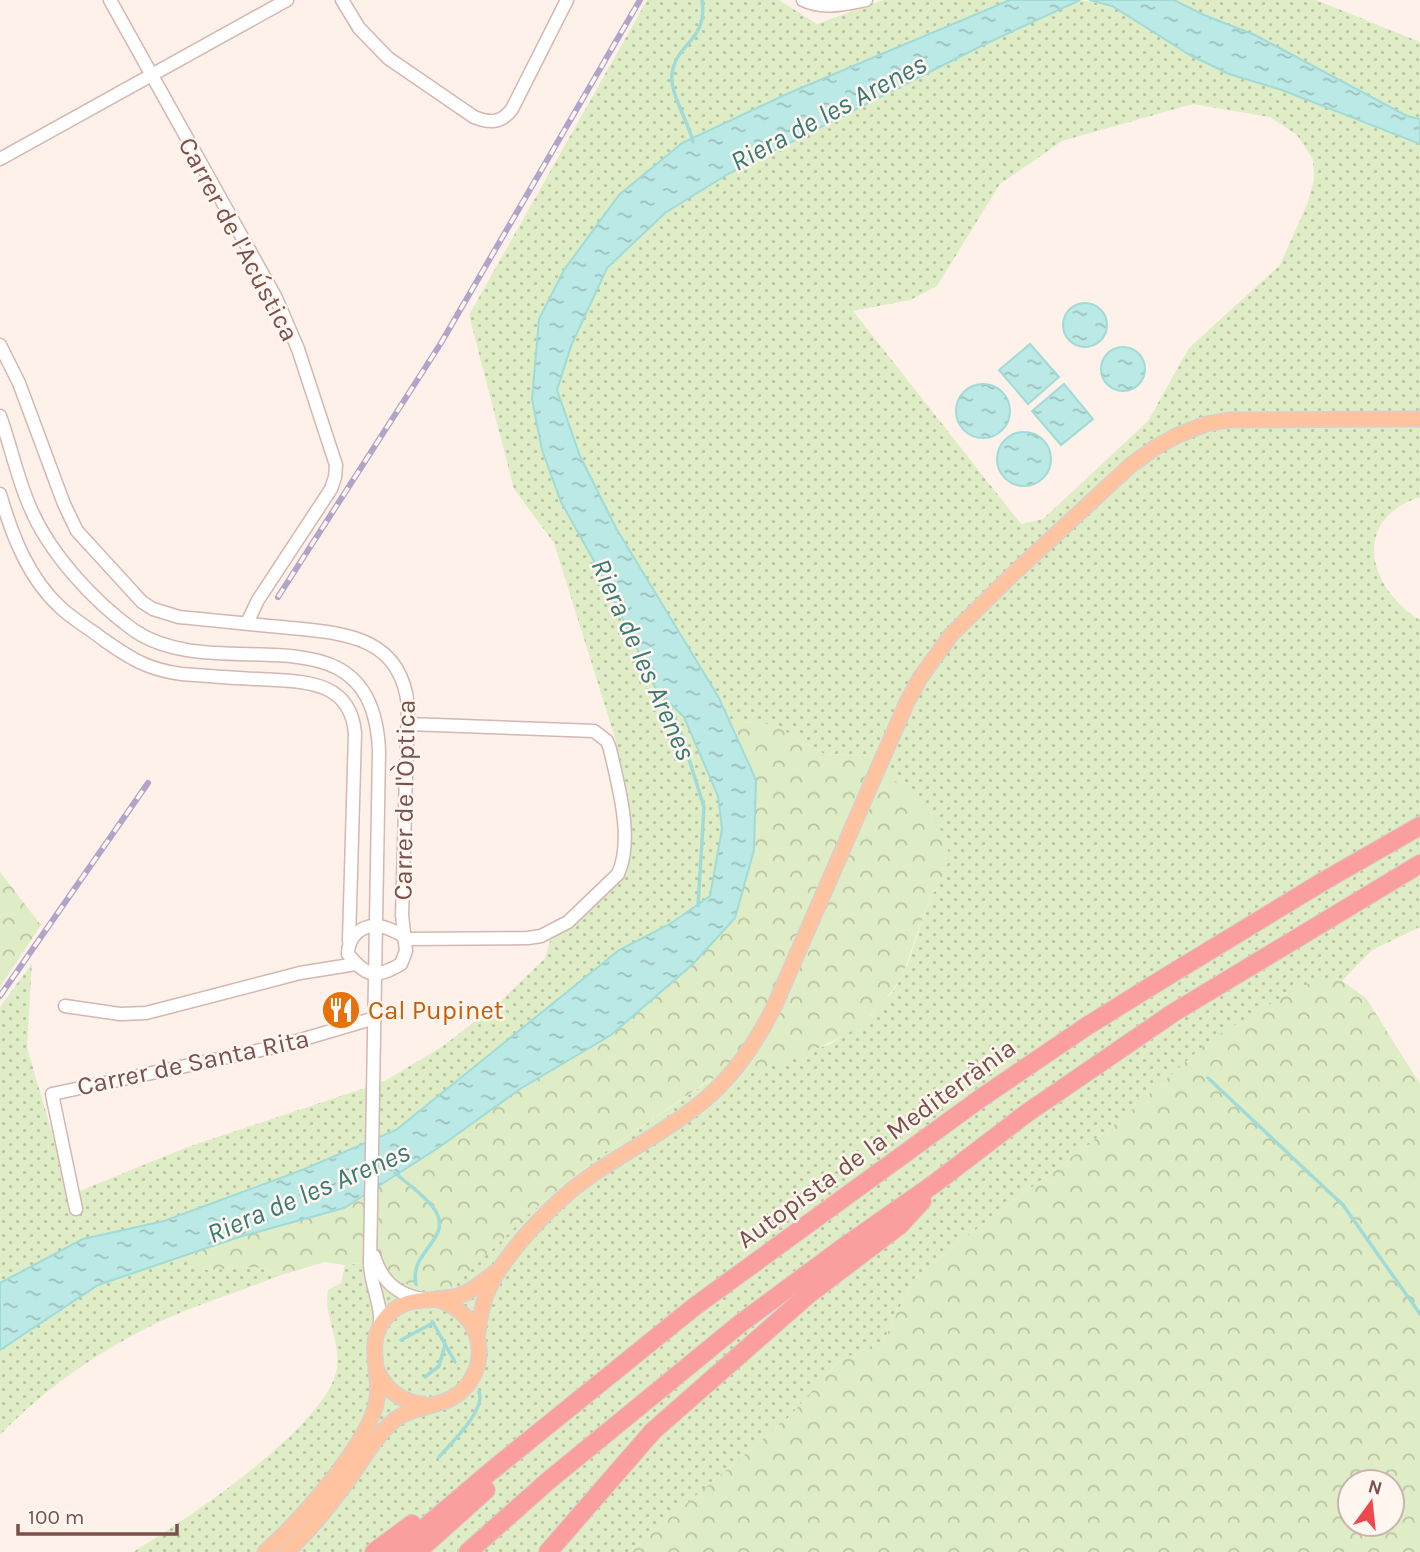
<svg xmlns="http://www.w3.org/2000/svg" width="1420" height="1552" viewBox="0 0 1420 1552" font-family="Karla,sans-serif">
<style>
.grass{fill:url(#grass-dots);fill-rule:evenodd}
.forest{fill:url(#forest-crowns);fill-rule:evenodd}
.water{fill:url(#water-ripples);stroke:#a1dbd7;stroke-width:2}
.lines{fill:none;stroke-linecap:round;stroke-linejoin:round}
.stream{stroke:#a1dbd7;stroke-width:3.5}
.minor-casing{stroke:#d3b7b0;stroke-width:15}
.major-casing{stroke:#dacecc;stroke-width:17}
.highway-casing{stroke:#dacecc;stroke-width:20}
.minor{stroke:#fff;stroke-width:12}
.major{stroke:#ffc49f;stroke-width:14}
.highway{stroke:#fa9f9d;stroke-width:18}
.rail-casing{stroke:#b0a5c9;stroke-width:6}
.rail{stroke:#fff6f0;stroke-width:3.5;stroke-dasharray:10;stroke-linecap:butt}
.labels{text-anchor:middle;stroke-width:5;stroke-linejoin:round;paint-order:stroke}
.street-label{font-size:26px;fill:#7a504a;stroke:#fff6f0}
.food-label{font-size:26px;fill:#c56008;stroke:#fff6f0;text-anchor:start}
.water-label{font-size:28px;font-style:italic;fill:#3a7974;stroke:#fff6f0}
</style>
<defs>
<pattern id="grass-dots" width="8" height="8" patternUnits="userSpaceOnUse" patternTransform="scale(1.75)"><rect width="8" height="8" fill="#dfedc6"/><path d="M2 2h.1M6 6h.1" fill="none" stroke="#bac2a3" stroke-width="1.8" stroke-linecap="round"/></pattern>
<pattern id="forest-crowns" width="20" height="18" patternUnits="userSpaceOnUse" patternTransform="scale(1.75)"><rect width="20" height="18" fill="#dfedc6"/><path d="M2 6a3 3 0 1 1 6 0M12 15a3 3 0 1 1 6 0" fill="none" stroke="#bac2a3"/></pattern>
<pattern id="water-ripples" width="26" height="14" patternUnits="userSpaceOnUse" patternTransform="scale(1.75)"><rect width="26" height="14" fill="#bbe9e5"/><path d="M2 4q2-2 4 0t4 0M15 11q2-2 4 0t4 0" fill="none" stroke="#9dbfbc"/></pattern>
</defs>
<rect width="100%" height="100%" fill="#fef1e9"/>
<g class="grass">
<path d="M 647,0 L 779,0 L 817,24 L 883,0 L 1010,0 L 789,93 L 682,143 L 619,195 L 532,399 L 542,450 L 561,502 L 604,579 L 657,691 L 684,717 L 718,796 L 722,829 L 710,896 L 670,924 L 619,950 L 396,1130 L 302,1170 L 164,1221 L 83,1239 L 0,1283 L 0,1007 L 32,963 L 27,1047 L 70,1195 L 185,1148 L 383,1082 L 443,1046 L 501,1001 L 545,958 L 550,941 L 625,876 L 629,862 L 630,823 L 616,741 L 554,543 L 514,489 L 469,315 Z"/>
<path d="M 1080,0 L 1112,6 L 1190,55 L 1229,74 L 1281,90 L 1420,144 L 1420,497 C 1350,520 1368,588 1420,620 L 1420,927 L 1372,950 L 1342,981 L 1327,978 L 1123,1118 L 948,1251 L 913,1280 L 884,1340 L 839,1361 L 788,1418 L 629,1552 L 133,1552 C 183,1522 328,1426 337,1368 C 341,1341 323,1316 328,1290 L 341,1283 L 345,1265 L 379,1261 L 530,1213 L 606,1151 L 712,1079 L 769,1067 L 830,1044 L 871,1016 L 894,990 L 907,966 L 930,898 L 937,888 L 871,756 L 824,754 L 774,725 L 729,721 L 719,698 L 616,528 L 580,456 L 557,390 L 571,346 L 607,268 L 665,213 L 728,174 L 983,45 ZM 1193,104 L 1270,117 L 1297,135 L 1313,159 L 1314,180 L 1308,202 L 1280,265 L 1189,348 L 1148,421 L 1043,519 L 1021,524 L 853,311 L 910,300 L 937,286 L 1000,184 L 1062,141 Z"/>
<path d="M 1174,0 L 1316,0 L 1420,42 L 1420,119 L 1407,116 L 1255,35 L 1204,15 Z"/>
<path d="M 182,1257 L 207,1270 L 256,1267 L 281,1275 C 242,1291 200,1303 161,1321 C 102,1349 46,1387 0,1435 L 0,1350 L 98,1285 Z"/>
</g>
<g class="forest">
<path d="M 729,721 L 774,725 L 824,754 L 871,756 L 936,822 L 942,832 L 949,853 L 946,872 L 930,898 L 902,977 L 879,1008 L 856,1029 L 801,1057 L 756,1071 L 711,1079 L 606,1151 L 530,1213 L 453,1287 L 428,1289 L 395,1281 L 379,1261 L 345,1265 L 325,1262 L 281,1275 L 256,1267 L 207,1270 L 182,1257 L 239,1237 L 344,1208 L 438,1148 L 693,964 L 756,780 Z"/>
<path d="M 0,872 L 41,925 L 0,987 Z"/>
<path d="M 1327,978 L 1342,981 L 1366,998 L 1420,1084 L 1420,1552 L 629,1552 L 788,1418 L 839,1361 L 884,1340 L 913,1280 L 948,1251 L 1123,1118 L 1211,1039 L 1299,987 ZM 1350,1482 L 1392,1482 L 1392,1524 L 1350,1524 Z"/>
</g>
<g class="water">
<path d="M 1010,0 L 1080,0 L 983,45 L 728,174 L 665,213 L 607,268 L 571,346 L 557,390 L 580,456 L 616,528 L 719,698 L 756,780 L 754,850 L 735,918 L 693,964 L 611,1035 L 520,1089 L 438,1148 L 344,1208 L 239,1237 L 98,1285 L 0,1350 L 0,1283 L 83,1239 L 164,1221 L 302,1170 L 396,1130 L 619,950 L 670,924 L 710,896 L 722,829 L 718,796 L 684,717 L 657,691 L 604,579 L 561,502 L 542,450 L 532,399 L 539,319 L 564,270 L 619,195 L 682,143 L 789,93 Z"/>
<path d="M 1089,0 L 1174,0 L 1204,15 L 1255,35 L 1407,116 L 1420,119 L 1420,144 L 1282,90 L 1229,74 L 1190,55 L 1112,6 Z"/>
<circle cx="1085" cy="325" r="22"/>
<path d="M 1030,344 L 1059,377 L 1028,404 L 999,370 Z"/>
<circle cx="1123" cy="369" r="22"/>
<path d="M 1064,384 L 1093,419 L 1061,445 L 1032,411 Z"/>
<circle cx="983" cy="411" r="27"/>
<circle cx="1024" cy="459" r="27"/>
</g>
<g class="lines">
<g class="stream">
<path d="M 693,142 C 689,123 669,92 672,74 C 676,42 708,42 702,0"/>
<path d="M 665,697 L 679,727 L 704,807 L 698,906"/>
<path d="M 1208,1078 L 1343,1205 L 1420,1314"/>
<path d="M 395,1173 C 407,1183 422,1194 432,1206 C 458,1238 408,1250 416,1284"/>
<path d="M 432,1321 L 455,1362"/>
<path d="M 401,1340 L 433,1323"/>
<path d="M 425,1377 L 439,1366 L 445,1345"/>
<path d="M 439,1457 C 451,1443 486,1410 479,1392"/>
</g>
<g class="minor-casing">
<g id="minor">
<path d="M 110,0 L 276,298 L 298,349 L 336,465 L 335,477 L 331,489 L 258,600 L 247,623"/>
<path d="M 342,0 L 359,28 L 388,58 L 474,117 C 489,123 501,124 512,109 L 567,0"/>
<path d="M 803,0 C 823,10 845,4 866,0"/>
<path d="M 0,159 L 287,0"/>
<path d="M 0,345 L 19,383 L 64,504 L 77,531 L 142,602 L 153,609 L 179,617 C 213,620 247,624 281,627 C 339,633 401,633 408,706 L 402,915 L 406,951 L 401,964 C 375,979 367,977 348,954 C 348,938 360,925 377,926 C 386,926 396,932 404,936"/>
<path d="M 0,416 C 11,446 17,478 30,507 C 49,553 94,602 135,631 C 220,688 373,600 379,751 L 370,1263 C 370,1284 382,1303 380,1324"/>
<path d="M 0,494 C 12,535 28,578 61,608 C 74,620 90,629 104,640 C 131,659 149,670 182,674 C 208,676 233,678 258,679 C 300,682 350,678 355,733 L 349,941"/>
<path d="M 404,939 L 528,938 L 541,936 L 568,922 L 618,874 C 634,839 618,785 610,749 L 607,741 L 594,731 L 408,724"/>
<path d="M 65,1006 L 120,1014 L 146,1013 L 300,973 L 356,964"/>
<path d="M 76,1209 L 52,1094 L 280,1046 L 375,1018"/>
<path d="M 374,1256 C 382,1281 396,1294 422,1299"/>
</g>
</g>
<g class="major-casing">
<g id="major">
<path d="M 477,1337 C 479,1323 481,1309 486,1295 C 501,1257 552,1203 586,1179 C 622,1153 662,1134 697,1106 C 731,1080 755,1045 774,1007 L 907,702 L 920,678 L 951,635 L 1015,572 L 1131,465 L 1156,447 L 1178,435 L 1206,424 L 1229,420 L 1420,419"/>
<path d="M 377,1370 C 386,1390 401,1402 423,1404"/>
<path d="M 265,1552 C 300,1521 361,1452 375,1408 C 385,1376 361,1343 388,1315 C 408,1294 433,1303 458,1296 C 472,1292 482,1282 494,1273"/>
<path d="M 287,1552 C 309,1531 328,1508 346,1483 C 360,1465 371,1443 387,1427 C 405,1407 428,1409 450,1399 C 471,1389 483,1364 478,1341 C 474,1320 458,1307 439,1300"/>
</g>
</g>
<g class="highway-casing">
<g id="highway">
<path d="M 374,1552 L 412,1524"/>
<path d="M 396,1552 L 490,1472 L 694,1307 L 981,1098 L 1087,1026 L 1166,977 L 1322,882 L 1420,826"/>
<path d="M 417,1552 L 486,1490"/>
<path d="M 468,1552 L 548,1481 L 741,1323 L 841,1249 L 934,1184 L 1027,1113 L 1173,1013 L 1420,864"/>
<path d="M 548,1552 L 653,1431 L 809,1294 L 900,1225 L 922,1201"/>
</g>
</g>
<use href="#minor" class="minor"/>
<use href="#major" class="major"/>
<use href="#highway" class="highway"/>
<g class="rail-casing">
<g id="rail">
<path d="M 278,597 L 441,343 L 640,0"/>
<path d="M 0,996 L 148,783"/>
</g>
</g>
<use href="#rail" class="rail"/>
</g>
<defs>
<g id="restaurant-disc" transform="scale(2.0125)"><circle r="9.5" fill="#e8710a" stroke="#fff6f0"/><path d="M-5-6h1v4h1v-4h1v4h1v-4h1v5L-1.5 .5V6h-2V.5L-5-1ZM5-6V6H3V1.5H1.5Q1.5-4 5-6Z" fill="#fff"/></g>
</defs>
<g fill-rule="evenodd">
<use href="#restaurant-disc" x="341" y="1010"/>
</g>
<g class="labels">
<g class="street-label">
<text transform="translate(239 239) rotate(62)" y="9">Carrer de l'Acústica</text>
<text transform="translate(404 800) rotate(-89)" y="9">Carrer de l'Òptica</text>
<text transform="translate(193 1062) rotate(-12)" y="9">Carrer de Santa Rita</text>
<text transform="translate(876 1143) rotate(-36)" y="9">Autopista de la Mediterrània</text>
</g>
<g class="food-label">
<text x="368" y="1019">Cal Pupinet</text>
</g>
<g class="water-label">
<text transform="translate(828 112) rotate(-28)" y="10">Riera de les Arenes</text>
<text transform="translate(644 659) rotate(66)" y="10">Riera de les Arenes</text>
<text transform="translate(308 1192) rotate(-23)" y="10">Riera de les Arenes</text>
</g>
</g>
<g transform="translate(1371 1503) rotate(15)"><circle r="33" fill="#fff6f0" stroke="#cab4ae" stroke-width="2"/>
<path d="M0-5L12 26L0 18L-12 26Z" fill="#ed484b"/>
<text y="-10" font-size="19" font-weight="bold" text-anchor="middle" fill="#7a504a">N</text>
</g>
<path d="M18 1524v10h159v-10" fill="none" stroke="#7a504a" stroke-width="3.5"/>
<text x="28" y="1524" font-size="21" fill="#7a504a" stroke="#fff6f0" stroke-width="5" paint-order="stroke">100 m</text>
</svg>
